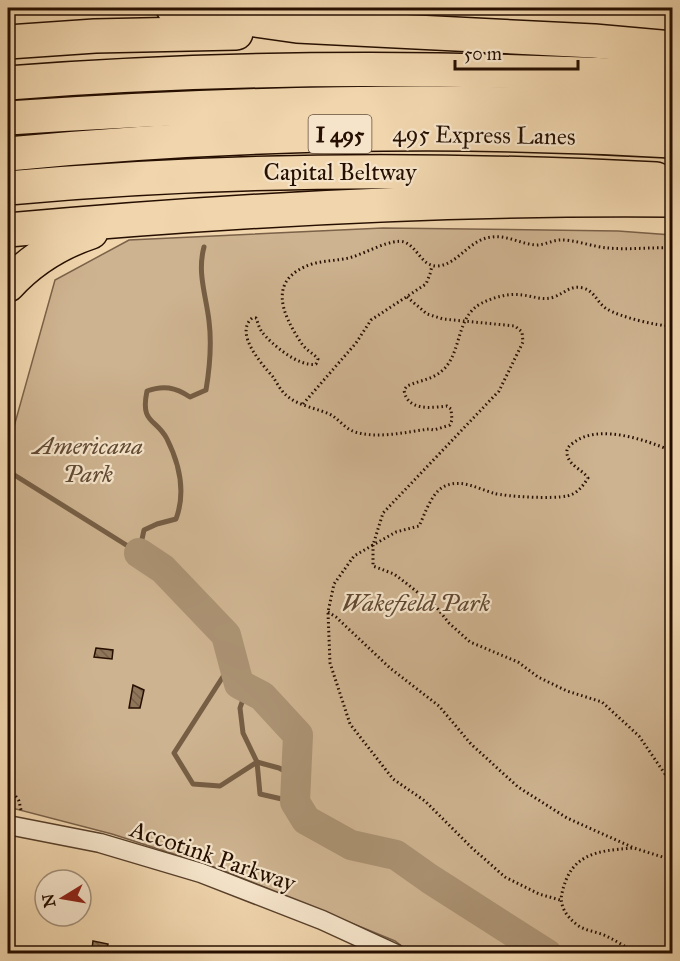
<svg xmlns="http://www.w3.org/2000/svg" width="680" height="961" viewBox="0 0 680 961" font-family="'IM FELL Great Primer',serif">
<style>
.park{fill:#ceb390;stroke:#7a6148;stroke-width:1.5}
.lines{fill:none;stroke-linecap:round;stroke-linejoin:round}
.stream{stroke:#765e44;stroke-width:5}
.river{stroke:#ab9272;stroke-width:30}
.building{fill:url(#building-back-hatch);stroke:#260f00;stroke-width:1.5}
.street-casing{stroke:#58402b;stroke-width:21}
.highway-casing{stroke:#260f00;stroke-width:36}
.path{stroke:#260f00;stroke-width:3;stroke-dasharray:1.5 3;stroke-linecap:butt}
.street{stroke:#f5e4ca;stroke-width:18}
.highway{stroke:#f0d5ad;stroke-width:33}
.labels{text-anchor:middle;stroke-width:4.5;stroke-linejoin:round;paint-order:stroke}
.shield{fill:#f5e4ca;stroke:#644f3d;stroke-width:1.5}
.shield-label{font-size:22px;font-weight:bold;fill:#260f00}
.street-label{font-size:24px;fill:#260f00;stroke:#f5e4ca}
.park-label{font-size:24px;font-style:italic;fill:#614832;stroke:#f5e4ca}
</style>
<defs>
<pattern id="building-back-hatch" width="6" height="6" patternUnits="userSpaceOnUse" patternTransform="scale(1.5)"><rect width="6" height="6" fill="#8f765a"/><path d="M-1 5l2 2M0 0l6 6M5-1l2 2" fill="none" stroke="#755f48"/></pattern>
</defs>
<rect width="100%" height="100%" fill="#f0d5ad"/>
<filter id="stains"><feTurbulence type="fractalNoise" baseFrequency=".00333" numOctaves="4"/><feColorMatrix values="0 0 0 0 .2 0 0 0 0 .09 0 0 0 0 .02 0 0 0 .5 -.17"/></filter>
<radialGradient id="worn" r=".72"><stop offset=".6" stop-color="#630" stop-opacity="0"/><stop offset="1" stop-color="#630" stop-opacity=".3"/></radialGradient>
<path class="park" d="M 383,228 L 618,231 L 672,235 L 672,953 L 411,953 L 395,941 L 217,868 L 112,834 L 8,807 L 8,448 L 55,280 L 129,240 Z"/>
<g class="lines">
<g class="stream">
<path d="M 8,471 L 139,553 L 144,530 L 157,524 L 176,519 C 186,492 180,465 167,439 C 156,418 140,424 147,391 C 163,385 175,387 190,397 L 206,390 C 210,366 212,345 209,321 C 206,295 197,273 204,247"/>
<path d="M 233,661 L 174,753 L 193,784 L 220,786 L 257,762 L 279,768 L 296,777"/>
<path d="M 247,688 L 240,708 L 243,733 L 257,762 L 260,794 L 295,802"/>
</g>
<path class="river" d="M 139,553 L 163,569 L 226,635 L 239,684 L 262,696 L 298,735 L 295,802 L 306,820 L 351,845 L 396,855 L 430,879 L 547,954"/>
</g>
<g class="building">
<path d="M 96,648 L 113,650 L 112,659 L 94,657 Z"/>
<path d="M 133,685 L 144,690 L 140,708 L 129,708 Z"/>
<path d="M 93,941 L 108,944 L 106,954 L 65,954 L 67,947 L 86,951 L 87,948 L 92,949 Z"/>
</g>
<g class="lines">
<g class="street-casing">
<path id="street" d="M 8,825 L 100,843 L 201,873 L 322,920 L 396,954"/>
</g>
<g class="highway-casing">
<g id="highway">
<path d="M 173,8 L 297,26 L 594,41 L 672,48"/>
<path d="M 8,42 L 95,36 L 236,33"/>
<path d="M 8,83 C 229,66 451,66 672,78"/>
<path d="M 8,118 C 229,103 451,97 672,110"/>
<path d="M 8,154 C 229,133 450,128 672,141"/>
<path d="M 8,188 C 223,168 440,168 656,179"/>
<path d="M 8,230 C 229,210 450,198 672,200"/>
<path d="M 8,285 C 31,260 58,243 91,232"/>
</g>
</g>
<g class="path">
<path d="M 672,248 C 651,247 629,250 608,248 C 593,247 573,239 559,240 C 551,241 544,245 536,245 C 521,244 507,235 492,237 C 469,239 458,265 437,266 C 421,266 418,247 404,242 C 392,238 366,253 352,257 C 339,261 325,260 312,264 C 267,279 281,313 302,344 C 306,350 313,353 318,359 L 316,364 C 300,368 271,344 262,332 C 259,328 258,323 256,318 L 252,318 C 234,334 262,364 273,377 C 277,383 281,391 286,395 C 299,407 319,408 333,416 C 340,421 346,429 355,432 C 378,439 406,432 429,429 L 434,430 L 450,425 L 452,420 L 451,409 L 447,406 C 431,408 407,411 404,390 L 407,386 C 420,380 433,380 444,369 C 462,351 456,316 482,303 C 494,297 509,293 522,295 C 533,296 543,301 554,297 C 565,293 570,285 583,288 C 595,291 597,303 607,309 C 620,317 657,326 672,326"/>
<path d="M 407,297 L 427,314 L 443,319 L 515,326 L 522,332 L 523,342 L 499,391 L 383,513 L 373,545 L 354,556 L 334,584 L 328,612 L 330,663 L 350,724 L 393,779 L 425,801 L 472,848 L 505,877 L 539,894 L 560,900"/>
<path d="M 303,404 L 356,343 L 371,320 L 426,284 L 430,274 L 432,266"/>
<path d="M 672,451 C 646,440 598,423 573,443 C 569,446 566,449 567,454 C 569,466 582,469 588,478 C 583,486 577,494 567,496 C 553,499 507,497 493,493 C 476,488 460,478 443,487 C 431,494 425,514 419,526 L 396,532 L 373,545 L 373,566 L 394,574 L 406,583 L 437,608 L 449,623 L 470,642 L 518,662 L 538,677 L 567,691 L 602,702 L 639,736 L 665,774 L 672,775"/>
<path d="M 328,612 L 336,617 L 390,668 L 439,706 L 471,744 L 518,787 L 567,818 L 634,848 L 672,860"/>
<path d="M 8,785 L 19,801 L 21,810"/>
<path d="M 632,848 C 597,851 571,853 562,893 C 559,905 566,916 576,924 C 584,931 596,931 606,936 C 617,941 627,948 638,954"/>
<path d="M 672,860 C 669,871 667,879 672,890"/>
</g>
<use href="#street" class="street"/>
<use href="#highway" class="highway"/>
</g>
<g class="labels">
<rect class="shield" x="308.5" y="115" width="63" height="38" rx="4.5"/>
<g class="shield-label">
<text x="340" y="142">I 495</text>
</g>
<g class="street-label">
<text transform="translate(484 135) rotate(1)" y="8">495 Express Lanes</text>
<text x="340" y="180">Capital Beltway</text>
<text transform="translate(213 856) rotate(19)" y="8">Accotink Parkway</text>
</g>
<g class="park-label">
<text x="88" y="454">Americana<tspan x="88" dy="28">Park</tspan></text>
<text x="416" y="611">Wakefield Park</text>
</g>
</g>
<rect width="680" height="961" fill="none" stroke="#f0d5ad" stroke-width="30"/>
<rect x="9" y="9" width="662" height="943" fill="none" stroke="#260f00" stroke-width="3"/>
<rect x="15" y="15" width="650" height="931" fill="none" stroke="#260f00" stroke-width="1.5"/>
<g transform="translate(63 898) rotate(259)"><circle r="28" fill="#f5e4ca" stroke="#a28f79" stroke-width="1.5"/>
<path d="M0-4.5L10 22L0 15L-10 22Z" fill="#8f2418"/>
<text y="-9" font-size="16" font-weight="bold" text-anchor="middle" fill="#260f00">N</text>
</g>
<path d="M455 60v9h123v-9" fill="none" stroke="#260f00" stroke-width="3"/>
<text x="464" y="60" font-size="18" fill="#260f00" stroke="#f5e4ca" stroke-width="4.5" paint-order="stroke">50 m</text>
<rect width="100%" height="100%" filter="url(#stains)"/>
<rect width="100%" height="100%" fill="url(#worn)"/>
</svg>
